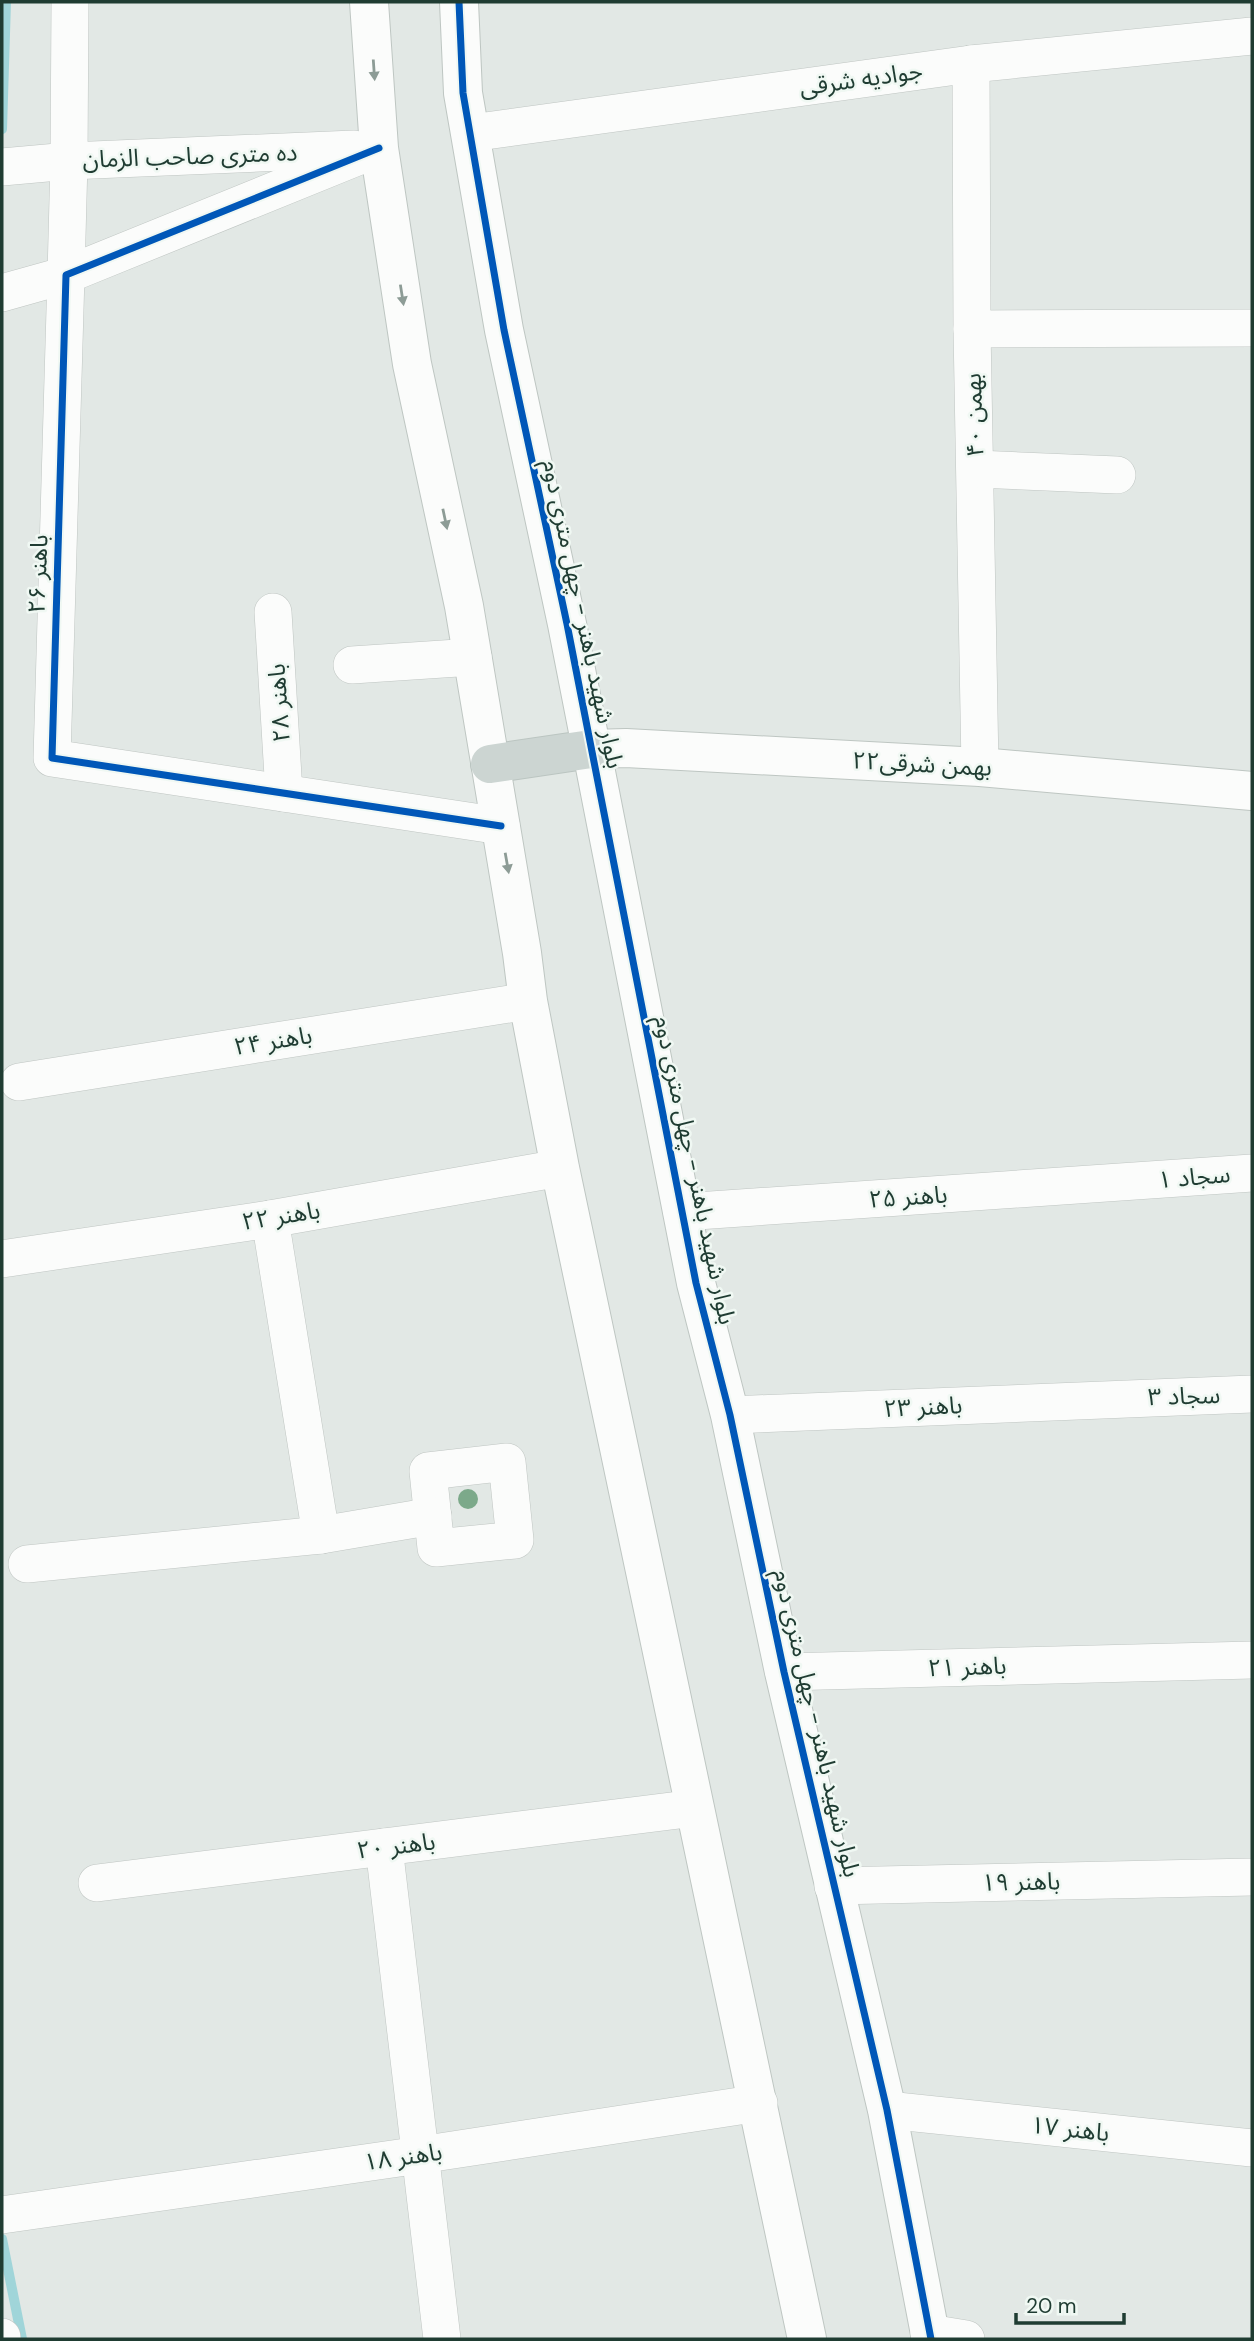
<svg xmlns="http://www.w3.org/2000/svg" width="1254" height="2341" viewBox="0 0 1254 2341" font-family="'DM Sans','Noto Sans Arabic',sans-serif">
<style>
.lines{fill:none;stroke-linecap:round;stroke-linejoin:round}
.stream{stroke:#a0d5d9;stroke-width:10}
.street-casing{stroke:#bfc5c2;stroke-width:38}
.secondary-casing{stroke:#bec6c2;stroke-width:40}
.primary-casing{stroke:#bbc5c1;stroke-width:40}
.street{stroke:#fbfcfb;stroke-width:37}
.secondary{stroke:#fbfcfb;stroke-width:38}
.primary{stroke:#ccd5d2;stroke-width:38}
.cycleway-casing{stroke:#f0f8f3;stroke-width:11}
.cycleway{stroke:#0057b8;stroke-width:7}
.tree{fill:#7ca98a}
.oneway{fill:#8d9c96}
.labels{text-anchor:middle;stroke-width:5;stroke-linejoin:round;paint-order:stroke}
.street-label{font-size:24px;fill:#1f3c32;stroke:#f0f8f3}
</style>
<rect width="100%" height="100%" fill="#e2e8e5"/>
<g class="lines">
<g class="stream">
<path d="M 2,129 L 6,2"/>
<path d="M 2,2239 L 22,2339"/>
</g>
<g class="street-casing">
<g id="street">
<path d="M 971,64 L 972,329 L 980,767"/>
<path d="M 471,133 L 971,64 L 1252,36"/>
<path d="M 379,148 L 66,275 L 52,758 L 501,826"/>
<path d="M 2,167 L 69,161 L 354,149"/>
<path d="M 2,293 L 66,275 L 69,161 L 70,2"/>
<path d="M 972,329 L 1252,328"/>
<path d="M 976,469 L 1117,475"/>
<path d="M 273,612 L 284,793"/>
<path d="M 352,665 L 473,657"/>
<path d="M 19,1082 L 528,1001"/>
<path d="M 682,1212 L 1252,1173"/>
<path d="M 270,1219 L 321,1535"/>
<path d="M 2,1259 L 270,1219 L 560,1168"/>
<path d="M 730,1415 L 1252,1394"/>
<path d="M 507,1462 L 515,1540 L 436,1548 L 428,1471 Z"/>
<path d="M 27,1564 L 321,1535 L 433,1516"/>
<path d="M 784,1672 L 1252,1660"/>
<path d="M 384,1847 L 442,2339"/>
<path d="M 97,1883 L 695,1808"/>
<path d="M 833,1886 L 1252,1877"/>
<path d="M 887,2110 L 1252,2148"/>
<path d="M 2,2215 L 420,2155 L 759,2103"/>
<path d="M 929,2333 L 966,2339"/>
<path d="M 2,2337 L 2,2339"/>
</g>
</g>
<g class="secondary-casing">
<g id="secondary">
<path d="M 369,2 L 379,148 L 412,364 L 464,606 L 522,953 L 528,1001 L 560,1168 L 807,2339"/>
<path d="M 459,2 L 463,93 L 504,330 L 567,624 L 696,1283 L 730,1415 L 784,1672 L 887,2110 L 931,2339"/>
<path d="M 591,749 L 626,748 L 980,767 L 1252,791"/>
</g>
</g>
<g class="primary-casing">
<path id="primary" d="M 490,764 L 591,749"/>
</g>
<use href="#street" class="street"/>
<use href="#secondary" class="secondary"/>
<use href="#primary" class="primary"/>
<g class="cycleway-casing">
<g id="cycleway">
<path d="M 459,2 L 463,93 L 504,330 L 567,624 L 696,1283 L 730,1415 L 784,1672 L 887,2110 L 931,2339"/>
<path d="M 379,148 L 66,275 L 52,758 L 501,826"/>
</g>
</g>
<use href="#cycleway" class="cycleway"/>
</g>
<circle class="tree" cx="468" cy="1499" r="10"/>
<defs><path id="oneway-solid" d="M-6-.8H1V-3.2L6.5 0L1 3.2V.8H-6Z" transform="scale(1.75)"/></defs>
<g class="oneway">
<use href="#oneway-solid" transform="translate(374 70) rotate(86)"/>
<use href="#oneway-solid" transform="translate(402 295) rotate(81)"/>
<use href="#oneway-solid" transform="translate(445 519) rotate(78)"/>
<use href="#oneway-solid" transform="translate(507 863) rotate(80)"/>
</g>
<g class="labels">
<g class="street-label">
<text transform="translate(861 79) rotate(-8)" y="8">جوادیه شرقی</text>
<text transform="translate(190 156) rotate(-2)" y="8">ده متری صاحب الزمان</text>
<text transform="translate(974 415) rotate(-92)" y="8">بهمن ۴۰</text>
<text transform="translate(38 574) rotate(-88)" y="8">باهنر ۲۶</text>
<text transform="translate(583 614) rotate(78)" y="8">بلوار شهید باهنر - چهل متری دوم</text>
<text transform="translate(279 703) rotate(-94)" y="8">باهنر ۲۸</text>
<text transform="translate(922 764) rotate(3)" y="8">۲۲بهمن شرقی</text>
<text transform="translate(273 1041) rotate(-9)" y="8">باهنر ۲۴</text>
<text transform="translate(695 1170) rotate(78)" y="8">بلوار شهید باهنر - چهل متری دوم</text>
<text transform="translate(1194 1177) rotate(-5)" y="8">سجاد ۱</text>
<text transform="translate(908 1197) rotate(-4)" y="8">باهنر ۲۵</text>
<text transform="translate(281 1216) rotate(-9)" y="8">باهنر ۲۲</text>
<text transform="translate(1184 1396) rotate(-2)" y="8">سجاد ۳</text>
<text transform="translate(923 1407) rotate(-3)" y="8">باهنر ۲۳</text>
<text transform="translate(967 1667) rotate(-2)" y="8">باهنر ۲۱</text>
<text transform="translate(817 1723) rotate(77)" y="8">بلوار شهید باهنر - چهل متری دوم</text>
<text transform="translate(396 1846) rotate(-7)" y="8">باهنر ۲۰</text>
<text transform="translate(1021 1882) rotate(-1)" y="8">باهنر ۱۹</text>
<text transform="translate(1070 2129) rotate(6)" y="8">باهنر ۱۷</text>
<text transform="translate(403 2157) rotate(-8)" y="8">باهنر ۱۸</text>
</g>
</g>
<rect width="1254" height="2341" fill="none" stroke="#1f3c32" stroke-width="7"/>
<path d="M1016 2313v10h108v-10" fill="none" stroke="#1f3c32" stroke-width="3.5"/>
<text x="1026" y="2313" font-size="21" fill="#1f3c32" stroke="#f0f8f3" stroke-width="5" paint-order="stroke">20 m</text>
</svg>
